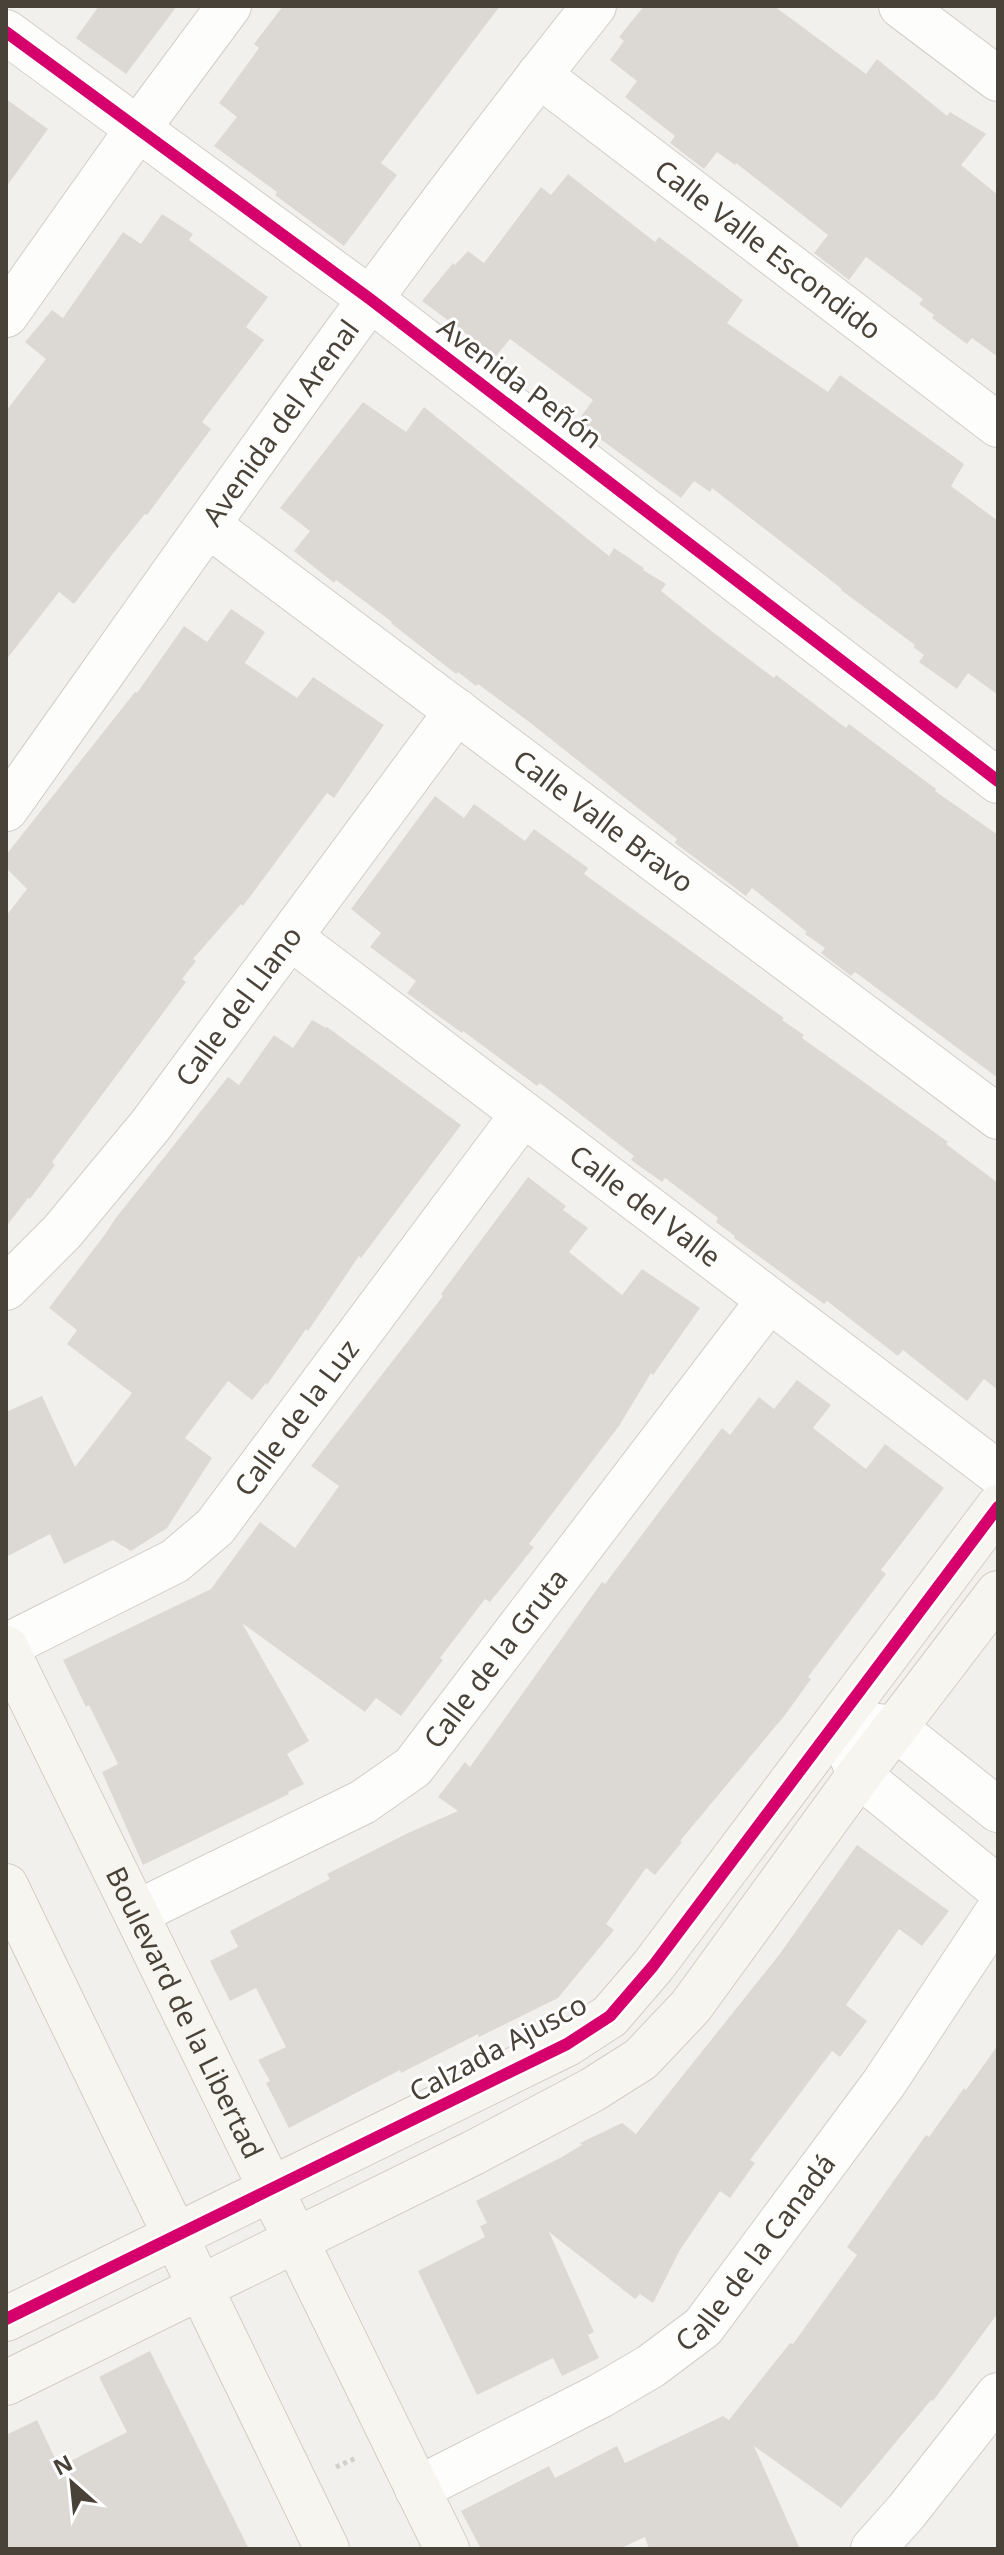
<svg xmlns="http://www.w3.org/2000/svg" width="1004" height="2555" viewBox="0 0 1004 2555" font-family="'Noto Sans',sans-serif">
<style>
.building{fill:#dcd9d5}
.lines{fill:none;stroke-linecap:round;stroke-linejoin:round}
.street-casing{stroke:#d0ceca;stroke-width:46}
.secondary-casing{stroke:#d2cdc4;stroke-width:46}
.path{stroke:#d2d0cb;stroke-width:5;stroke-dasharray:4 4;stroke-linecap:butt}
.street{stroke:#fdfdfc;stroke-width:44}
.secondary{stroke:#f7f5f0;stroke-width:44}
.cycleway-casing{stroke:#fff;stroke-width:17}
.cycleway{stroke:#d6006c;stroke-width:12}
.labels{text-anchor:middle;stroke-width:6;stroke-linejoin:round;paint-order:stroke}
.street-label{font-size:28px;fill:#494238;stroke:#fff}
</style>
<rect width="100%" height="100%" fill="#f2f0ed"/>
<g class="building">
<path d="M 99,6 L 177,6 L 126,74 L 76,38 Z"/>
<path d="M 283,6 L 500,6 L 381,163 L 397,175 L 344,246 L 275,195 L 277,192 L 214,146 L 237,117 L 219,103 L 259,48 L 254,44 Z"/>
<path d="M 644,6 L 774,6 L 866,74 L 877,59 L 947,116 L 950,112 L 986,134 L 961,165 L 998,195 L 998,357 L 972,338 L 967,344 L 932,318 L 934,315 L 919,304 L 923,299 L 866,257 L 849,280 L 814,253 L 828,235 L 736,163 L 735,165 L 717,152 L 704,169 L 670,143 L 675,136 L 625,97 L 637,81 L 610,60 L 624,41 L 619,37 Z"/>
<path d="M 6,99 L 48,129 L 6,187 Z"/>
<path d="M 568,174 L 655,242 L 659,237 L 743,300 L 727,323 L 828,392 L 840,375 L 964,464 L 951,486 L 998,521 L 998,695 L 968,673 L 957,689 L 919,662 L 924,655 L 913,647 L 915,645 L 841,590 L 842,589 L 712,488 L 710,492 L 694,481 L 681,498 L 577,422 L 593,400 L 510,339 L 496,356 L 422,301 L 453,263 L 455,265 L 468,251 L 484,263 L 541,187 L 551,195 Z"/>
<path d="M 162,214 L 193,234 L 189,240 L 268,297 L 246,327 L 264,340 L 202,422 L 211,429 L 147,515 L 145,514 L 115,551 L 74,604 L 59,592 L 6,660 L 6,411 L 46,359 L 25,342 L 52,310 L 63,318 L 123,232 L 141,244 Z"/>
<path d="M 363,402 L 406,432 L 424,407 L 609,556 L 614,548 L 644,568 L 643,570 L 666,584 L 661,591 L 714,633 L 774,678 L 776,675 L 846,728 L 849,724 L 936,789 L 935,791 L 998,835 L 998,1078 L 855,972 L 851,976 L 821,953 L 825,948 L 805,934 L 807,932 L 752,888 L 746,896 L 675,843 L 677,839 L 528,721 L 478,684 L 476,686 L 458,672 L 456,674 L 391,623 L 392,622 L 336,580 L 334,583 L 294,551 L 310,531 L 280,508 Z"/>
<path d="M 231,609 L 265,632 L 245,663 L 297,698 L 313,677 L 384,725 L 334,798 L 327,793 L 243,906 L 241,904 L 193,959 L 196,961 L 182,979 L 186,982 L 52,1162 L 55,1165 L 30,1199 L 28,1198 L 6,1227 L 6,916 L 27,889 L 6,868 L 6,855 L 135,692 L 137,693 L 184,626 L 207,642 Z"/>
<path d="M 435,796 L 464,818 L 474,804 L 525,841 L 534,829 L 588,868 L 584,874 L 784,1018 L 782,1020 L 804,1035 L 802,1038 L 948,1142 L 946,1144 L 998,1183 L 998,1390 L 984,1379 L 967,1401 L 903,1350 L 898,1356 L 827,1301 L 824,1304 L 734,1238 L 735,1236 L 716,1222 L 718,1218 L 665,1178 L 662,1182 L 631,1160 L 634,1156 L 540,1083 L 537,1086 L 463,1031 L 462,1033 L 407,993 L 416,981 L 370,947 L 381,933 L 351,909 Z"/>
<path d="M 312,1020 L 326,1028 L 327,1027 L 461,1125 L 361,1258 L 359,1256 L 308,1331 L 306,1329 L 267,1385 L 266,1383 L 252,1400 L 228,1381 L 185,1438 L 212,1458 L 167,1528 L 131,1551 L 113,1540 L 64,1564 L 50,1534 L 6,1557 L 6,1412 L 42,1396 L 75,1467 L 132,1393 L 67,1344 L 77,1330 L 49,1308 L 106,1233 L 115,1219 L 228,1077 L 239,1085 L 274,1035 L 293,1048 Z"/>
<path d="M 528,1177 L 566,1206 L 563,1210 L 588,1228 L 569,1252 L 622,1295 L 642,1269 L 700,1308 L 653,1375 L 651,1373 L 619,1426 L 529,1544 L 534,1547 L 490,1602 L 485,1599 L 440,1658 L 443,1660 L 401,1716 L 376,1698 L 365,1712 L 242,1623 L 309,1741 L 287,1754 L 304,1784 L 288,1792 L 289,1794 L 143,1865 L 102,1772 L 118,1764 L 89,1705 L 86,1707 L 63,1660 L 211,1589 L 260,1522 L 295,1548 L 339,1486 L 311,1466 L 443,1296 L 441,1294 Z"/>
<path d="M 797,1380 L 831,1405 L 813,1428 L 866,1469 L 885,1444 L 944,1488 L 881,1570 L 886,1574 L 808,1677 L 811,1679 L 785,1715 L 680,1841 L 682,1842 L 655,1875 L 646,1868 L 606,1924 L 614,1930 L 558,1998 L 479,2037 L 478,2034 L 401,2073 L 400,2070 L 289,2128 L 266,2083 L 270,2081 L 258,2060 L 286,2047 L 256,1988 L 230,2001 L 210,1961 L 238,1947 L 230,1931 L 330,1879 L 327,1874 L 408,1833 L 458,1811 L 438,1797 L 465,1762 L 470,1767 L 602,1582 L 605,1584 L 722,1428 L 730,1435 L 759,1397 L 774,1409 Z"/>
<path d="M 857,1845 L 949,1911 L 922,1946 L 899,1929 L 846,2005 L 867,2021 L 840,2057 L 832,2051 L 750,2160 L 755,2163 L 730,2198 L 720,2191 L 680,2250 L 653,2303 L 640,2294 L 635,2299 L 549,2232 L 594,2332 L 588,2335 L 599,2358 L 562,2376 L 553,2358 L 477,2395 L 418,2271 L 485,2237 L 480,2226 L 487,2223 L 476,2201 L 560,2158 L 582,2145 L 580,2143 L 622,2123 L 636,2134 L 779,1955 Z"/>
<path d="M 998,2045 L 998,2313 L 933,2401 L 931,2400 L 841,2508 L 754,2446 L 800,2549 L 649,2549 L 645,2537 L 619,2549 L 481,2549 L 461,2511 L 549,2466 L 555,2478 L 617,2446 L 625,2463 L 723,2416 L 729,2420 L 790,2343 L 793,2344 L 857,2255 L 847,2247 L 926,2135 L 929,2137 L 964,2088 L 966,2090 Z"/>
<path d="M 150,2351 L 249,2549 L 6,2549 L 6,2435 L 37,2420 L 59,2467 L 127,2432 L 99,2377 Z"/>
</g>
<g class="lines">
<g class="street-casing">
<g id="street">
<path d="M 901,6 L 998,79"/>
<path d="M 6,32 L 370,299 L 998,781"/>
<path id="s1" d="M 539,75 L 998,425"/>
<path d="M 6,315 L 137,130 L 229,6"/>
<path id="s2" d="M 208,525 L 998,1117"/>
<path id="s3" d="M 6,809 C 198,539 387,265 594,6"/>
<path id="s4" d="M 291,938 L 998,1473"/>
<path id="s5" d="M 6,1288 L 62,1232 L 150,1126 L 457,711"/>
<path id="s6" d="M 6,1646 L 175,1561 L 215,1527 L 523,1114"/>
<path d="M 998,1810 L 895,1728 L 838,1721 L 859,1775 L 998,1888"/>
<path id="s7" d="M 136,1913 L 363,1802 L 413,1767 L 769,1300"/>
<path id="s8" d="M 417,2489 L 600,2396 L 651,2366 L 703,2327 L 884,2083 L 998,1911"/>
<path d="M 873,2549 L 906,2512 L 998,2395"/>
</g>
</g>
<g class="secondary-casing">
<g id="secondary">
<path id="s9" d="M 6,1648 L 447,2549"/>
<path d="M 6,1886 L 327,2549"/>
<path d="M 6,2319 L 567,2044 L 610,2016 L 653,1966 L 998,1507"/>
<path d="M 6,2383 L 473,2153 L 592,2090 L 641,2059 L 691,2006 L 859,1775 L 998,1593"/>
</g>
</g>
<path class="path" d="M 336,2467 L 356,2458"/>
<use href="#street" class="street"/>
<use href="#secondary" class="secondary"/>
<g class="cycleway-casing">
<g id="cycleway">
<path d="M 6,32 L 370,299 L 998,781"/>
<path d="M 6,2319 L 567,2044 L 610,2016 L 653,1966 L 998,1507"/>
</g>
</g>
<use href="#cycleway" class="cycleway"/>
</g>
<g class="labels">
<g class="street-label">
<text dy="10" stroke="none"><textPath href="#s1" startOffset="288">Calle Valle Escondido</textPath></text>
<text transform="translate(520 383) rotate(37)" y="10">Avenida Peñón</text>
<text dy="10" stroke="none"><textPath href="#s3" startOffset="474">Avenida del Arenal</textPath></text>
<text dy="10" stroke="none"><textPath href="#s2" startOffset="494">Calle Valle Bravo</textPath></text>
<text dy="10" stroke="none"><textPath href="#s5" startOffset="366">Calle del Llano</textPath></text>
<text dy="10" stroke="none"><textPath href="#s4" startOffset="444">Calle del Valle</textPath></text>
<text dy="10" stroke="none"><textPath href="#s6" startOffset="378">Calle de la Luz</textPath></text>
<text dy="10" stroke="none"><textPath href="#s7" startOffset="450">Calle de la Gruta</textPath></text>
<text dy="10" stroke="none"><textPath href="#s9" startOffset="406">Boulevard de la Libertad</textPath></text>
<text transform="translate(498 2048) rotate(-28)" y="10">Calzada Ajusco</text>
<text dy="10" stroke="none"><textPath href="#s8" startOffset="420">Calle de la Canadá</textPath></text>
</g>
</g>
<rect width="1004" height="2555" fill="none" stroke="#494238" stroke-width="16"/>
<g transform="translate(72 2483) rotate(333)" stroke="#ffffff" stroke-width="6" paint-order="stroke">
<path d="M0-6L14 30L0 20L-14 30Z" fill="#494238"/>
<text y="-12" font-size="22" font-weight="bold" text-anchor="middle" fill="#494238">N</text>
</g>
</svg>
